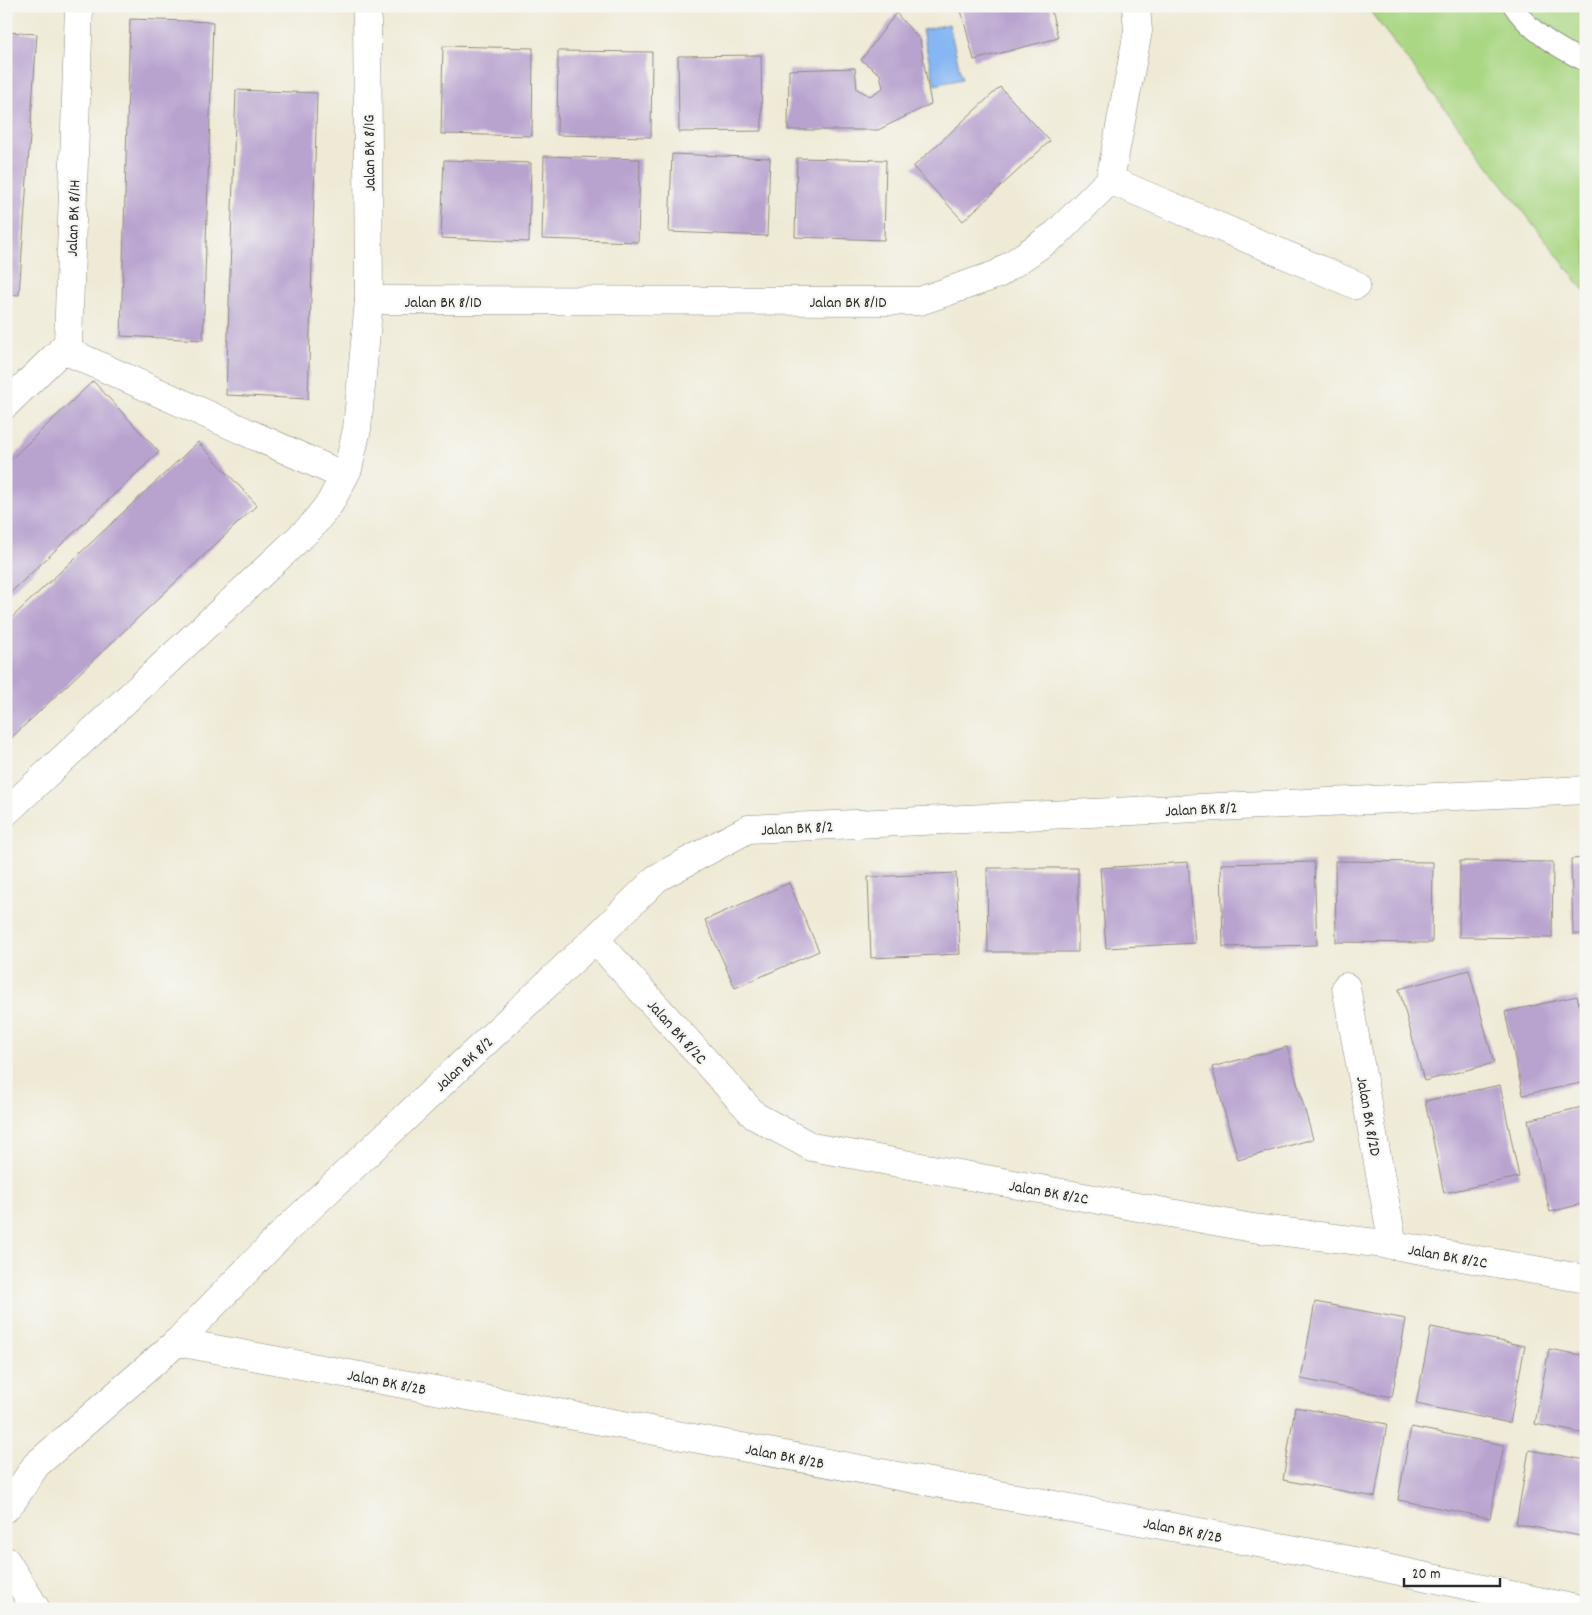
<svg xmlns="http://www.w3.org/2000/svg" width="1592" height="1615" viewBox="0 0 1592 1615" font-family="Dekko,sans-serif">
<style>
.green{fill:#aad784;stroke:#6a8158}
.water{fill:#86b7f2;stroke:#58718e}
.building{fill:#b8a3cf}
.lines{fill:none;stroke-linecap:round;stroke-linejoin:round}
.lane-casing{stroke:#8d8a80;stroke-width:21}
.street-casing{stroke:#8d8a80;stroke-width:29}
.secondary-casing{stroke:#8d8a80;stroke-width:29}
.lane{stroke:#fff;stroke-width:19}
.street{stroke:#fff;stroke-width:28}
.secondary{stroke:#fff;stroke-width:28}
.labels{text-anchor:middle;stroke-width:5;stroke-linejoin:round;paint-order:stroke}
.street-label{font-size:16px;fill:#2b2b2b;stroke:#f6f6f2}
</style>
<rect width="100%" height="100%" fill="#f6f6f2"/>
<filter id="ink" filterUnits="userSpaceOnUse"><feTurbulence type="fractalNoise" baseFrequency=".02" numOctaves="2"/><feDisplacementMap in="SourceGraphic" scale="10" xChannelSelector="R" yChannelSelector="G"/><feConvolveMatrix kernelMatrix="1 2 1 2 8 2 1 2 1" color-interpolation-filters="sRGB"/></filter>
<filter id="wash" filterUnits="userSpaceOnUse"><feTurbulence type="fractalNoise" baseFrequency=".0096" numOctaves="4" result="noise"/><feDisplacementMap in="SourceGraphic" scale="20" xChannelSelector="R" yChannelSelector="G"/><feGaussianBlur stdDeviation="1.12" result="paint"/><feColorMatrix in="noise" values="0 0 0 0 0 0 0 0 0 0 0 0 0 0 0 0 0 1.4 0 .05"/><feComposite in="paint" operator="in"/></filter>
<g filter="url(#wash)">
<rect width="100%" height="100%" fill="#efead5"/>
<path class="green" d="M 1366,6 L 1586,6 L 1586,293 Z"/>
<path class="water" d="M 949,24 L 962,79 L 935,85 L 922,30 Z"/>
<g id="blocks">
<g class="building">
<path d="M 960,6 L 1050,6 L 1058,38 L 974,60 Z"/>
<path d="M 896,13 L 920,40 L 931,104 L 878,130 L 788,130 L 789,70 L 855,68 L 857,89 L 870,96 L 883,88 L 880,74 L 861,60 Z"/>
<path d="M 130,19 L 213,22 L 203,340 L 121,336 Z"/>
<path d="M 6,32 L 37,34 L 19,295 L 6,294 Z"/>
<path d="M 443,46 L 533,48 L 532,136 L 441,134 Z"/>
<path d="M 558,51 L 652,52 L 651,137 L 557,135 Z"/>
<path d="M 761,55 L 762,131 L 679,132 L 678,56 Z"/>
<path d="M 1000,87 L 1050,141 L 963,221 L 913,167 Z"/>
<path d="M 236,90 L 317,93 L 308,399 L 226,395 Z"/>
<path d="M 672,154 L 770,158 L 767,236 L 669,232 Z"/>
<path d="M 544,156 L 640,159 L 638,242 L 542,239 Z"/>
<path d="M 797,158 L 886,160 L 884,240 L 795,237 Z"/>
<path d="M 444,160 L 531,163 L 529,242 L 441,238 Z"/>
<path d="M 93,381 L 159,452 L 6,597 L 6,464 Z"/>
<path d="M 198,442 L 257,505 L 6,743 L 6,623 Z"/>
<path d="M 1586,858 L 1586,934 L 1573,934 L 1571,859 Z"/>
<path d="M 1335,861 L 1433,862 L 1432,943 L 1336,942 Z"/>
<path d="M 1460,861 L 1553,862 L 1552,938 L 1459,937 Z"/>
<path d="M 1188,862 L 1195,943 L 1106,948 L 1100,868 Z"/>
<path d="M 1314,862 L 1317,945 L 1223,947 L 1221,864 Z"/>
<path d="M 987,868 L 1078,868 L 1078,952 L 988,952 Z"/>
<path d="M 956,873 L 960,954 L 871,958 L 868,877 Z"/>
<path d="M 789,883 L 819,951 L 735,988 L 705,920 Z"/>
<path d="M 1469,970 L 1494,1063 L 1424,1081 L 1399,989 Z"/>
<path d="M 1577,996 L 1586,1033 L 1586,1082 L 1523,1095 L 1505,1012 Z"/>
<path d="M 1287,1047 L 1313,1139 L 1238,1160 L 1212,1067 Z"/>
<path d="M 1500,1085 L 1519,1177 L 1444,1193 L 1425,1101 Z"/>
<path d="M 1586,1106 L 1586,1203 L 1550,1212 L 1528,1120 Z"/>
<path d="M 1315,1302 L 1406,1319 L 1392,1397 L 1301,1379 Z"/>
<path d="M 1431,1327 L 1525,1346 L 1510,1423 L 1416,1404 Z"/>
<path d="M 1549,1349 L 1586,1356 L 1586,1434 L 1535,1424 Z"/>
<path d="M 1295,1407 L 1387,1424 L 1375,1497 L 1283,1480 Z"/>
<path d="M 1411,1427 L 1504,1445 L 1490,1518 L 1398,1500 Z"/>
<path d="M 1529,1450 L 1586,1460 L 1586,1537 L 1516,1524 Z"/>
</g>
</g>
</g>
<g filter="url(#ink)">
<use href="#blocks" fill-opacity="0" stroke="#8d8a80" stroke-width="1"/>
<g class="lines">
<g class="lane-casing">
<path id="lane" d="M 1513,6 C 1530,32 1558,48 1586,62"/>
</g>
<g class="street-casing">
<g id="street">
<path d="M 1110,180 L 1356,285"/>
<path d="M 369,300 L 920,301 L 998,274 L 1056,234 L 1110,180 L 1138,31 L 1136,6"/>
<path d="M 62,349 L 344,476"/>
<path d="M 6,404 L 68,344 L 79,6"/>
<path d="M 6,812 L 311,527 L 330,503 L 348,469 L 357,429 L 369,300 L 367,6"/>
<path d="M 595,939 L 755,1116 L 812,1147 L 1252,1228 L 1393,1245 L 1586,1279"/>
<path d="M 1346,987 L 1393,1245"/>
<path d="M 177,1342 L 1339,1558 L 1576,1609"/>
<path d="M 6,1508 L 13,1500 L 36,1465 L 177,1342 L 287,1229 L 595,939 L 657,878 L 748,829 L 1586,790"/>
</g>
</g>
<g class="secondary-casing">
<path id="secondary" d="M 6,1561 L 36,1609"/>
</g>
<use href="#lane" class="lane"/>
<use href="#street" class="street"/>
<use href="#secondary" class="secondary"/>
</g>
</g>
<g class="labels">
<g class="street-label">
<text transform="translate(368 153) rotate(-91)" y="6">Jalan BK 8/1G</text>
<text transform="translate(72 218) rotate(-88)" y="6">Jalan BK 8/1H</text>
<text x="443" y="307">Jalan BK 8/1D</text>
<text x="848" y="307">Jalan BK 8/1D</text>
<text transform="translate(1201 808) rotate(-3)" y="6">Jalan BK 8/2</text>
<text transform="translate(797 827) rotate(-3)" y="6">Jalan BK 8/2</text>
<text transform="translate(678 1031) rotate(48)" y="6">Jalan BK 8/2C</text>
<text transform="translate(463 1063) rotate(-43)" y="6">Jalan BK 8/2</text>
<text transform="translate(1370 1116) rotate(80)" y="6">Jalan BK 8/2D</text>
<text transform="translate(1049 1191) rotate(10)" y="6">Jalan BK 8/2C</text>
<text transform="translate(1448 1255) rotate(10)" y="6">Jalan BK 8/2C</text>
<text transform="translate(387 1381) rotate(11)" y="6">Jalan BK 8/2B</text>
<text transform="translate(785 1455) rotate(11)" y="6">Jalan BK 8/2B</text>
<text transform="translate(1183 1529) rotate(11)" y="6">Jalan BK 8/2B</text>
</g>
</g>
<rect width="1592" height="1615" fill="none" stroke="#f6f6f2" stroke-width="25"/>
<path d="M1404 1578v8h96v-8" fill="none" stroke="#2b2b2b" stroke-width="2.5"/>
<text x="1412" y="1578" font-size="15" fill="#2b2b2b" stroke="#f6f6f2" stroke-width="4" paint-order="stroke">20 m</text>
</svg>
